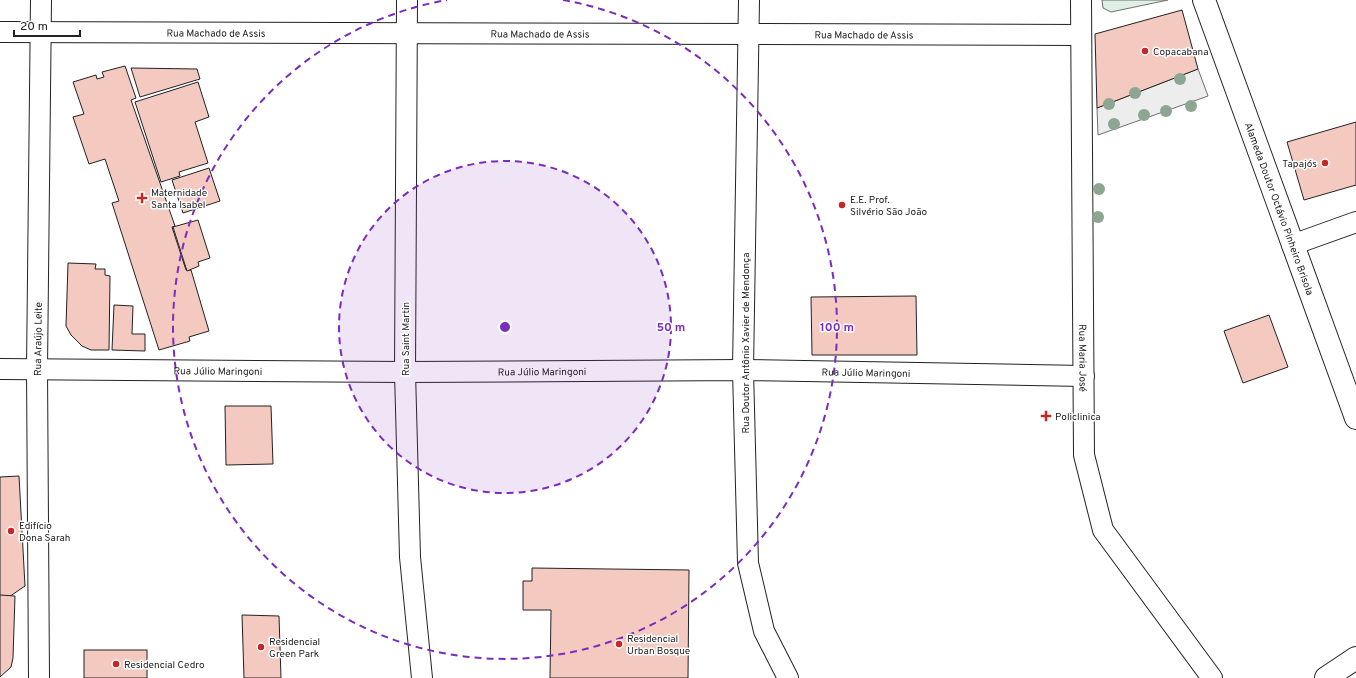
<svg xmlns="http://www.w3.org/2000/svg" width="1356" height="678" viewBox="0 0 1356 678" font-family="Overpass,sans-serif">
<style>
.green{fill:#e0efe3;stroke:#6f6f6f}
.parking{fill:#ededed;stroke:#6f6f6f}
.building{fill:#f3c9c0;stroke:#222}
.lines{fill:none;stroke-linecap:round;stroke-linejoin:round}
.minor-casing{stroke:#222;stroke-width:22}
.tertiary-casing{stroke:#222;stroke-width:24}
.minor{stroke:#fff;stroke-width:20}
.tertiary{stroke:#fff;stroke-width:22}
.tree{fill:#8da692}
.ring{fill:none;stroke:#7b2cbf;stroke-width:2;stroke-dasharray:7 5}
.poi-dot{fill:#c62828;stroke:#fff;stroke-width:1.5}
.labels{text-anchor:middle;stroke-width:3;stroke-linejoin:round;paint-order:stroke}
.street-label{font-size:10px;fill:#222;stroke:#fff}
.poi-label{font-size:10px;fill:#222;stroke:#fff;text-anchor:start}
.centre{fill:#7b2cbf;stroke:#fff;stroke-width:2}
.ring-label{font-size:12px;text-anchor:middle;font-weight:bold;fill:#7b2cbf;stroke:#fff;stroke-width:3;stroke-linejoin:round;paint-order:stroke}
</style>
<rect width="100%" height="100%" fill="#fff"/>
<path class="green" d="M 1102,0 L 1168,0 L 1111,12 L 1103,8 Z"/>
<path class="parking" d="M 1198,69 L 1208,96 L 1098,135 L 1097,108 Z"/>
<g class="building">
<path d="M 1182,10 L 1198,69 L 1097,108 L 1095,34 Z"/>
<path d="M 125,66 L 136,98 L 131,100 L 175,226 L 172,227 L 186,270 L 191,270 L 209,331 L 189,337 L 190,341 L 159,350 L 112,203 L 119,201 L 105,159 L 89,164 L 73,117 L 84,114 L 73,82 L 96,75 L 97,79 L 104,77 L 102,72 Z"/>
<path d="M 131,68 L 197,69 L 200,79 L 140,97 Z"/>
<path d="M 198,82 L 209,117 L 195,122 L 208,163 L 179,172 L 180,176 L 161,182 L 135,102 Z"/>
<path d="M 1356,122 L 1356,185 L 1304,200 L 1287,142 Z"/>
<path d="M 209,168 L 220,201 L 183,213 L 172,180 Z"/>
<path d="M 198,220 L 210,258 L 198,262 L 199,266 L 187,271 L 173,227 Z"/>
<path d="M 68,263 L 96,264 L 95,269 L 105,269 L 105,275 L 110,276 L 109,350 L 91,350 L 82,346 L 71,335 L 66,326 Z"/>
<path d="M 916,296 L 917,355 L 812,355 L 811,297 Z"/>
<path d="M 114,305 L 133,306 L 132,334 L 145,334 L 145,351 L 112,350 Z"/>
<path d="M 1269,315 L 1288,367 L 1243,383 L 1224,331 Z"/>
<path d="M 225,406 L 271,406 L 273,464 L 226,465 Z"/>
<path d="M 19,476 L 25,586 L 0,603 L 0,477 Z"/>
<path d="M 532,568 L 689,570 L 688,678 L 550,678 L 551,610 L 523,610 L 523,581 L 532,581 Z"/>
<path d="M 0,595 L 15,596 L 13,658 L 11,667 L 0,677 Z"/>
<path d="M 242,615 L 279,616 L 281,678 L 244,678 Z"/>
<rect x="84" y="650" width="63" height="28"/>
</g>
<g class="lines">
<g class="minor-casing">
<g id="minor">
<path d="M 407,0 L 405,372 L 410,557 L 422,678"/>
<path d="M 749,0 L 743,370 L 748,563 L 764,631 L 788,678"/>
<path id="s1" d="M 1081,0 L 1084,455 L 1103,530 L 1212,678"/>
<path id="s2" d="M 0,32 L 1080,35"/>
<path d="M 1292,245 L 1356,222"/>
<path id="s3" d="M 0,369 L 405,372 L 743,370 L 1084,376"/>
<path id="s4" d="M 39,678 L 37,369 L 41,0"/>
</g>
</g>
<g class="tertiary-casing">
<g id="tertiary">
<path id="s5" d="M 1204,0 L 1356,418"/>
<path d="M 1326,678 L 1356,658"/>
</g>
</g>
<use href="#minor" class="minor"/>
<use href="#tertiary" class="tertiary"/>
</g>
<g class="tree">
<circle cx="1180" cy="79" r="6"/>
<circle cx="1135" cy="93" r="6"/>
<circle cx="1109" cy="104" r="6"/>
<circle cx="1191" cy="106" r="6"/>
<circle cx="1166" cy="111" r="6"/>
<circle cx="1144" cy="115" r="6"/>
<circle cx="1114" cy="124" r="6"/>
<circle cx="1099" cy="189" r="6"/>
<circle cx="1098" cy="217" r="6"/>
</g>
<circle cx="505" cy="327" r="166" fill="#7b2cbf" fill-opacity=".12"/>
<g class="ring">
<circle cx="505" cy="327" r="166"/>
<path d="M563 0A332 332 0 1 1 447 0"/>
</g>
<g class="poi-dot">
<circle cx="1145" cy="51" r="4"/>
<circle cx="1325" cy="163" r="4"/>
<path d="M140 192h4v4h4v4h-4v4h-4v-4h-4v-4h4z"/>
<circle cx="842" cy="205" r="4"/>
<path d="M1044 410h4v4h4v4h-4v4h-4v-4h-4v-4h4z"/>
<circle cx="11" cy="531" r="4"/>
<circle cx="619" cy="644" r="4"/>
<circle cx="261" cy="647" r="4"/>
<circle cx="116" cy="664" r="4"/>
</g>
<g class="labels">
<g class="street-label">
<text dy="4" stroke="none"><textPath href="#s2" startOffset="216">Rua Machado de Assis</textPath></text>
<text dy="4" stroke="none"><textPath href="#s2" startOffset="540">Rua Machado de Assis</textPath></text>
<text dy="4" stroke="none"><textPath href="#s2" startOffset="864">Rua Machado de Assis</textPath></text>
<text dy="4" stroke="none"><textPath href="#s5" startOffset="222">Alameda Doutor Octávio Pinheiro Brisola</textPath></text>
<text dy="4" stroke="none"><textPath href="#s4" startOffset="339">Rua Araújo Leite</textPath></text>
<text transform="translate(405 339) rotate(-90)" y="4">Rua Saint Martin</text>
<text transform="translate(745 343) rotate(-90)" y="4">Rua Doutor Antônio Xavier de Mendonça</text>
<text dy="4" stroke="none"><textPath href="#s1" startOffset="358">Rua Maria José</textPath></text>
<text dy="4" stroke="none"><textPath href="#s3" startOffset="218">Rua Júlio Maringoni</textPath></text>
<text dy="4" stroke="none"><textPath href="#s3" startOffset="542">Rua Júlio Maringoni</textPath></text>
<text dy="4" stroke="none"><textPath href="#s3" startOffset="866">Rua Júlio Maringoni</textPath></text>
</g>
<g class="poi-label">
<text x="1153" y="55">Copacabana</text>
<text x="1317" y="167" text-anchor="end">Tapajós</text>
<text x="151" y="196">Maternidade<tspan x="151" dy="12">Santa Isabel</tspan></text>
<text x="850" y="203">E.E. Prof.<tspan x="850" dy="12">Silvério São João</tspan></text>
<text x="1055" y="420">Policlinica</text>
<text x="19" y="529">Edifício<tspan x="19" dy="12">Dona Sarah</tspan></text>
<text x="627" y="642">Residencial<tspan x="627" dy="12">Urban Bosque</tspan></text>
<text x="269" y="645">Residencial<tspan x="269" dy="12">Green Park</tspan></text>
<text x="124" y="668">Residencial Cedro</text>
</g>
</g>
<circle cx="505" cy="327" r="6" class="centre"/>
<g class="ring-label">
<text x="671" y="331">50 m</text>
<text x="837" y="331">100 m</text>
</g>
<path d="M14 30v6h66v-6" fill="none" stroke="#222222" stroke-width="2"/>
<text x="20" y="30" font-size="12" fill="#222222" stroke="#ffffff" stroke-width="3" paint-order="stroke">20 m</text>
</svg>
